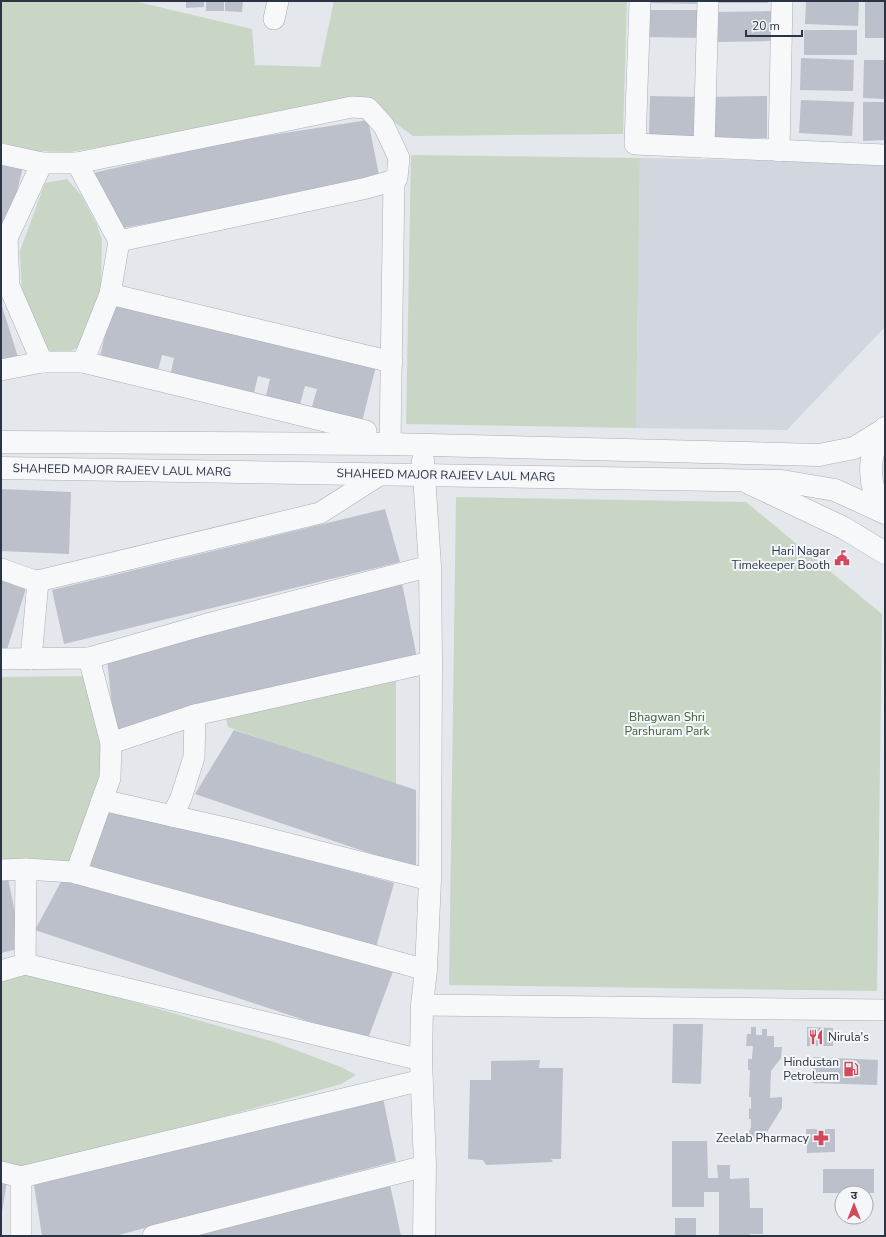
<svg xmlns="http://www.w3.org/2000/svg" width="886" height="1237" viewBox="0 0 886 1237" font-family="'Nunito Sans','Noto Sans Devanagari',sans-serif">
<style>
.built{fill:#d2d6de}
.green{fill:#c9d6c5}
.building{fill:#bbc0ca}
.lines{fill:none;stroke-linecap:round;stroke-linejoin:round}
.minor-casing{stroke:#a9aeb7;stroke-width:22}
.tertiary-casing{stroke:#a9aeb7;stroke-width:23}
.minor{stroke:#f7f8fa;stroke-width:21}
.tertiary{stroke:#f7f8fa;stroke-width:22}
.labels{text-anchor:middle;stroke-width:4;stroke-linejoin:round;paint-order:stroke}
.street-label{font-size:12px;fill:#2b3445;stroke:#f4f6f9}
.poi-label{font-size:12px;fill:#2b3445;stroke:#f4f6f9;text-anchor:end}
.park-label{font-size:12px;fill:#3f6138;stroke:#f4f6f9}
</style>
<rect width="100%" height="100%" fill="#e4e7ec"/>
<path class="built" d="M 640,158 L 885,163 L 884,328 L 787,430 L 636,428 Z"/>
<g class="green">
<path d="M 1,1 L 134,1 L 252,29 L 255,65 L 320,67 L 334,1 L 627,1 L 623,134 L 413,136 L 360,97 L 344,105 L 71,152 L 33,151 L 1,142 Z"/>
<path d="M 411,155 L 640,158 L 636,428 L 406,424 Z"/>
<path d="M 67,179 L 81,195 L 97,225 L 102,240 L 100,322 L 83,345 L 58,357 L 40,342 L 22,298 L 20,251 L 45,183 Z"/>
<path d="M 456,497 L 746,502 L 882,614 L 877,991 L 449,985 Z"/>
<path d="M 84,676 L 102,743 L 103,779 L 70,863 L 1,862 L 1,677 Z"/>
<path d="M 391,679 L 396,682 L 396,787 L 228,727 L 225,713 Z"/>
<path d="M 29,972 L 274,1042 L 341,1067 L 356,1075 L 341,1084 L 24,1172 L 1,1166 L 1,979 Z"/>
</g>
<g class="building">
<path d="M 186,1 L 204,1 L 204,7 L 186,8 Z"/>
<rect x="206" y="1" width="18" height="10"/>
<path d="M 225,1 L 243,1 L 242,12 L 225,11 Z"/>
<path d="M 649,1 L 701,1 L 701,4 L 649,3 Z"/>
<rect x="713" y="1" width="55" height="2"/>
<path d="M 806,1 L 859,1 L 858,26 L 805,24 Z"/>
<rect x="865" y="1" width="20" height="37"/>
<path d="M 645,10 L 701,10 L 701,38 L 645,37 Z"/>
<path d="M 771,11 L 772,41 L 716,42 L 716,12 Z"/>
<rect x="804" y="30" width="53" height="25"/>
<path d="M 801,58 L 854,60 L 853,91 L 800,90 Z"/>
<path d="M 864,60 L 885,60 L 885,99 L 863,98 Z"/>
<path d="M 650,96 L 704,97 L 703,137 L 649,136 Z"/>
<path d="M 767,96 L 767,138 L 708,139 L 707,97 Z"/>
<path d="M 801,100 L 854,102 L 852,136 L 799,133 Z"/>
<path d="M 863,102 L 885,102 L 885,140 L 863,141 Z"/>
<path d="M 368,120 L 380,180 L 118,229 L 89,174 L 227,142 Z"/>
<path d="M 1,158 L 24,163 L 7,231 L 1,229 Z"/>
<path d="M 114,299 L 377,362 L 362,422 L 311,410 L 317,389 L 305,386 L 299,408 L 265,400 L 270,379 L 258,376 L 253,397 L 170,377 L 174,358 L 162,355 L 157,374 L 99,360 Z"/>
<path d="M 1,303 L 18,357 L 1,360 Z"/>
<path d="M 1,489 L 71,492 L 69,554 L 1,551 Z"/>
<path d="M 385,509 L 400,562 L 64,644 L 52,590 Z"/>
<path d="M 1,580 L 26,588 L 5,656 L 1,654 Z"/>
<path d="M 402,583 L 417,658 L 115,734 L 107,659 Z"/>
<path d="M 234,730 L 416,790 L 416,869 L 195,794 Z"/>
<path d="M 107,805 L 394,883 L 376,947 L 89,870 Z"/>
<path d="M 7,873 L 22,948 L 1,953 L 1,875 Z"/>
<path d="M 62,880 L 394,969 L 367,1041 L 35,930 Z"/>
<path d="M 673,1024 L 703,1024 L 701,1084 L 672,1083 Z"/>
<path d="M 751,1027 L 756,1027 L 756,1035 L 762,1035 L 762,1029 L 767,1029 L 767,1036 L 774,1036 L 774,1047 L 782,1047 L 781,1058 L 771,1071 L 770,1098 L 782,1097 L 782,1108 L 762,1140 L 745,1140 L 751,1127 L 751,1119 L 749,1119 L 749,1108 L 751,1109 L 751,1097 L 749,1097 L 750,1070 L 748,1070 L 748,1059 L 752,1059 L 753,1046 L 746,1046 L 747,1034 L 751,1034 Z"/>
<path d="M 807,1027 L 833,1028 L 833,1046 L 807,1046 Z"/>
<path d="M 813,1057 L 878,1060 L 877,1085 L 813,1083 Z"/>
<path d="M 540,1060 L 539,1068 L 563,1068 L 561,1159 L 551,1159 L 553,1162 L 486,1165 L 483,1160 L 468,1159 L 470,1080 L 491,1080 L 491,1061 Z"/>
<path d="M 382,1093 L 396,1161 L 115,1236 L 42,1236 L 34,1185 Z"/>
<path d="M 806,1129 L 835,1129 L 835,1152 L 807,1153 Z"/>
<path d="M 672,1141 L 707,1141 L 708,1178 L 718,1178 L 717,1165 L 730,1165 L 730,1179 L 749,1178 L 750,1208 L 763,1208 L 763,1234 L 750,1234 L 750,1236 L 719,1236 L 719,1192 L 704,1192 L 704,1207 L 672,1207 Z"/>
<rect x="823" y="1169" width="51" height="24"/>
<path d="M 1,1179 L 7,1181 L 2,1212 L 1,1212 Z"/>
<path d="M 389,1180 L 401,1236 L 176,1236 Z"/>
<rect x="675" y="1218" width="21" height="18"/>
</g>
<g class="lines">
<g class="minor-casing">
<g id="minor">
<path d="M 640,1 L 635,144 L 885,155"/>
<path d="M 274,19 L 278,1"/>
<path d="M 704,147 L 708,1"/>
<path d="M 779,151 L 782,1"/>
<path d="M 1,154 L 42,163 L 7,238 L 1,236"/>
<path d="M 42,163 L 77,163 L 352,107 L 368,108 L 384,126 L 399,158 L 397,178 L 394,180 L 367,188 L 119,241"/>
<path d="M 7,238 L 9,286 L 42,362"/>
<path d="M 110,294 L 392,362"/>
<path d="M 83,362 L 366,431"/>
<path d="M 1,370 L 42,362 L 83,362 L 110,294 L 119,241 L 77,163"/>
<path d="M 390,444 L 394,180"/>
<path d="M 1,569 L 32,580 L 38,581 L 31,659"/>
<path d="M 38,581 L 320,513 L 381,474"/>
<path d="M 89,658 L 204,625 L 430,566"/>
<path d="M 1,659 L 89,658 L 111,743 L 110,778 L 76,873"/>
<path d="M 111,743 L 195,715 L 431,662"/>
<path d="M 102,800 L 234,830 L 430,880"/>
<path d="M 172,816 L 181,798 L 194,757 L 195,715"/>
<path d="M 1,870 L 26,869 L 72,872 L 426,970"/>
<path d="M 25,964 L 26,869"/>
<path d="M 1,971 L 25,964 L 421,1060"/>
<path d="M 422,1005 L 885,1010"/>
<path d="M 1,1172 L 21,1177 L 422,1080"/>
<path d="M 21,1236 L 21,1177"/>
<path d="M 153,1236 L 425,1166"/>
</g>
</g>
<g class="tertiary-casing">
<g id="tertiary">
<path d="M 885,428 C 868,450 865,487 885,509"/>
<path d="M 1,442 L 390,444 L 819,455 L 854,448 L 883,430"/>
<path d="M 423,460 L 430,566 L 431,662 L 430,880 L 426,970 L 422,1005 L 421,1060 L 425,1166 L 424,1236"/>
<path d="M 1,468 L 782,481 L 835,490 L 885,513"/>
<path d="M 749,483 L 844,528 L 885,553"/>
</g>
</g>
<use href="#minor" class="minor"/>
<use href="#tertiary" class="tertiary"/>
</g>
<defs>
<g id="civic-bare" transform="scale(1.2)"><path d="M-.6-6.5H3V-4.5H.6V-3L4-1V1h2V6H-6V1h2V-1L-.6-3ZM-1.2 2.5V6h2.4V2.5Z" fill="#d1495b" stroke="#f4f6f9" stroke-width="2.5" paint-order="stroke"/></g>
<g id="restaurant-bare" transform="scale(1.2)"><path d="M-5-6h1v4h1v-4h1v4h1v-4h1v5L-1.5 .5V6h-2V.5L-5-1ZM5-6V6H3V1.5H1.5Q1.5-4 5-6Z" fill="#d1495b" stroke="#f4f6f9" stroke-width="2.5" paint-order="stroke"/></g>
<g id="fuel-bare" transform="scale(1.2)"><path d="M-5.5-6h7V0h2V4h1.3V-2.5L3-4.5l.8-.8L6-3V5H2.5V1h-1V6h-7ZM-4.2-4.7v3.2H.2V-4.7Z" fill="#d1495b" stroke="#f4f6f9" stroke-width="2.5" paint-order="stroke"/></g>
<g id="pharmacy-bare" transform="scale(1.2)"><path d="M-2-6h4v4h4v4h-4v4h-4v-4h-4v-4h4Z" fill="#d1495b" stroke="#f4f6f9" stroke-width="2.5" paint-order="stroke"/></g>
</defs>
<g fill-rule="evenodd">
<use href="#civic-bare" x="842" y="558"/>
<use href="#restaurant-bare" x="816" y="1037"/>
<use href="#fuel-bare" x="851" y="1069"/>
<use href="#pharmacy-bare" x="821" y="1138"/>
</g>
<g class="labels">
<g class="street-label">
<text transform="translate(122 470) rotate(1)" y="4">SHAHEED MAJOR RAJEEV LAUL MARG</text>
<text transform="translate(446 475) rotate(1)" y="4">SHAHEED MAJOR RAJEEV LAUL MARG</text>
</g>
<g class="poi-label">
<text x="830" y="555">Hari Nagar<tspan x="830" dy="14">Timekeeper Booth</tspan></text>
<text x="828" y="1041" text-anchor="start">Nirula's</text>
<text x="839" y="1066">Hindustan<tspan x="839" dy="14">Petroleum</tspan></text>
<text x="809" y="1142">Zeelab Pharmacy</text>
</g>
<g class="park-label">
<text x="667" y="721">Bhagwan Shri<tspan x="667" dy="14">Parshuram Park</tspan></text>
</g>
</g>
<rect width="886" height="1237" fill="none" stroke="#2b3445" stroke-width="4"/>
<g transform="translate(854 1205)"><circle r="19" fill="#f4f6f9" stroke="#a4a8b1"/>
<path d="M0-3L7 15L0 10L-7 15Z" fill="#d1495b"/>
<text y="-6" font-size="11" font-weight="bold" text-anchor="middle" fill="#2b3445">उ</text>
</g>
<path d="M746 30v6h56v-6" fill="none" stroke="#2b3445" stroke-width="2"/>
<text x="752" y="30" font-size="12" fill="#2b3445" stroke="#f4f6f9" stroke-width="3" paint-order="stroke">20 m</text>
</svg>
